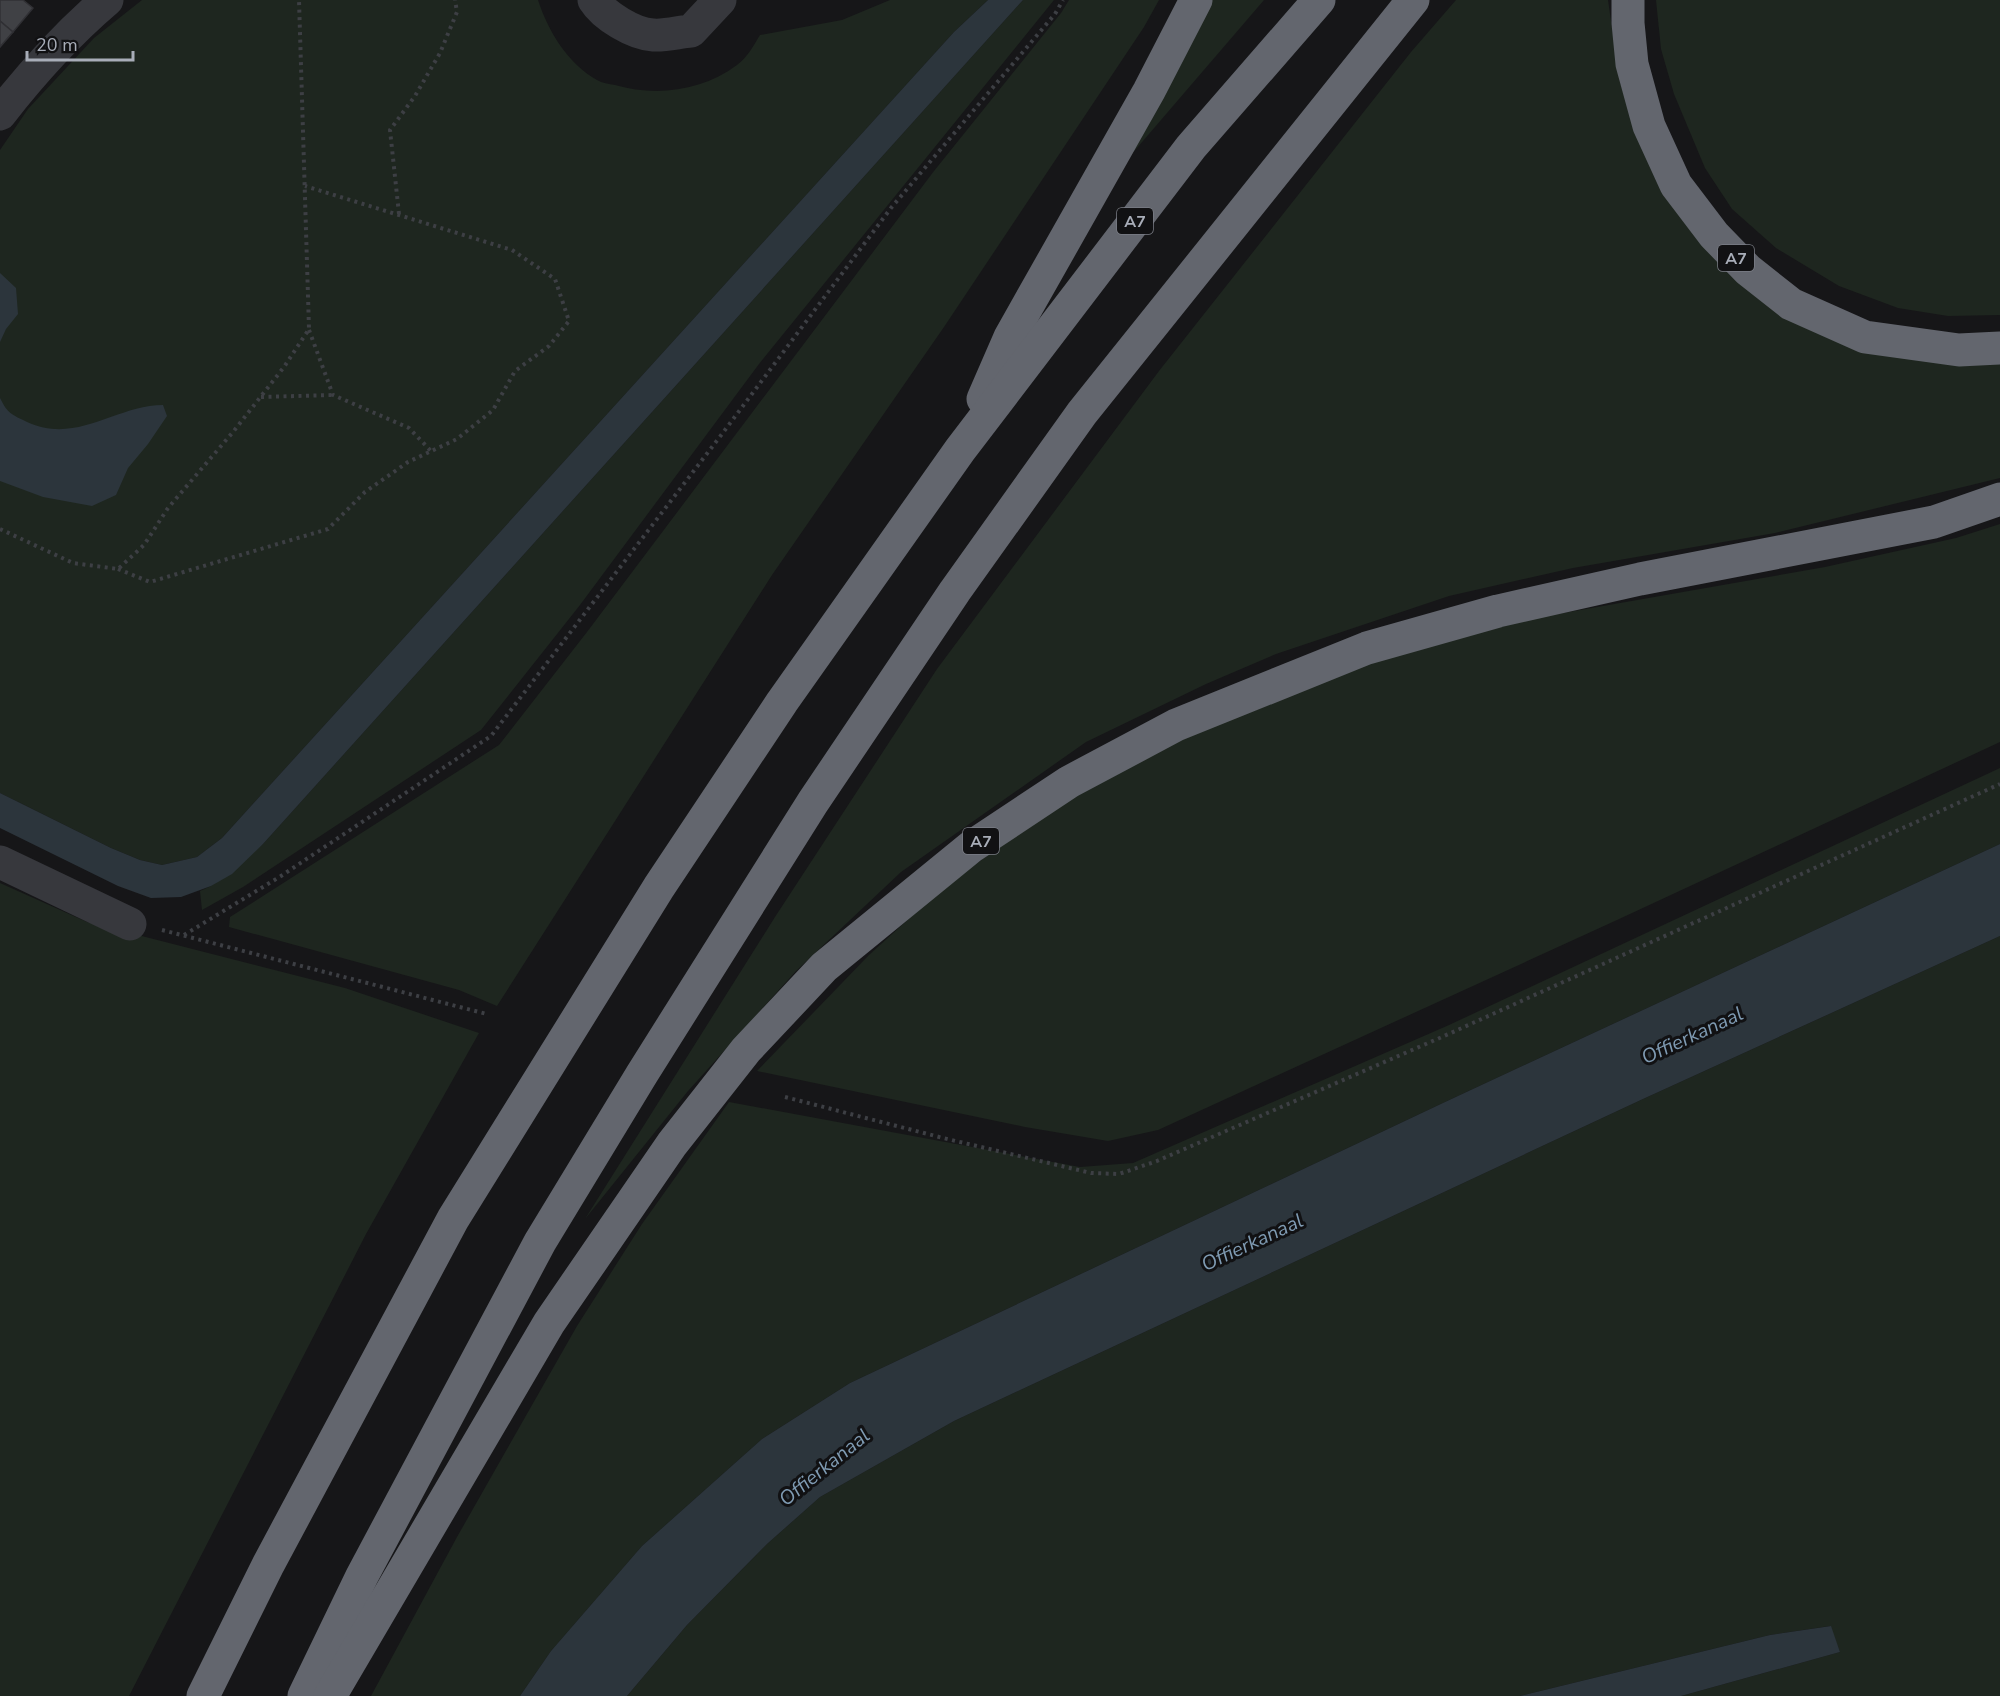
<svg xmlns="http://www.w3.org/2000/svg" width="2000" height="1696" viewBox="0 0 2000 1696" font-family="'Nunito Sans',sans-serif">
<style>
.green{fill:#1e261f}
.water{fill:#2c353c}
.building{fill:#404145;stroke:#303034;stroke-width:1.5}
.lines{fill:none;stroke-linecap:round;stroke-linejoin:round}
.path{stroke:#3d3f44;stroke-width:4;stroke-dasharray:3 4.5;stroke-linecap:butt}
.street{stroke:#37383d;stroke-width:33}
.highway{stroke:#63666e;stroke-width:33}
.labels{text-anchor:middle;stroke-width:6;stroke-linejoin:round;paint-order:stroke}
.shield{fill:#111113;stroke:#7b7e86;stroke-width:1.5}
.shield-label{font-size:16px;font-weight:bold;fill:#a8adb8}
.water-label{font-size:20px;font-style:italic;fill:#7f9bb3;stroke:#111113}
</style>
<rect width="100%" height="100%" fill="#161618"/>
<g class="green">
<path d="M 142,0 L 538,0 C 548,31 568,64 597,80 C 602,83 609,84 615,85 C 656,97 702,91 737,65 C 747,58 754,45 760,35 L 842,20 L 890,0 L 988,0 L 954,32 L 222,838 L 197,857 L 162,865 L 140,860 L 111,848 L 0,793 L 0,150 L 28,109 L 94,38 Z"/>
<path d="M 1023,0 L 1054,0 L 759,364 L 580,605 L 481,730 L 243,887 L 202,910 L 200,891 L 211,886 L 263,844 Z"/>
<path d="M 1069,0 L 1159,0 L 1144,27 L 944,327 L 772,575 L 497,1006 L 459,990 L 229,927 L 230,917 L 499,745 L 587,632 L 934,171 L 1061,13 Z"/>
<path d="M 1207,0 L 1264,0 L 1112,177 Z"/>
<path d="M 1456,0 L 1608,0 L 1620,82 L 1636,133 L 1750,288 L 2000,359 L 2000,478 L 1775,533 L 1573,568 L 1449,596 L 1276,654 L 1206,684 L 1086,742 L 901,872 L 796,971 L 688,1091 L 585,1219 L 775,917 L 937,669 L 1159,371 L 1411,52 Z"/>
<path d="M 1656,0 L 2000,0 L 2000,315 L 1948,316 L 1898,308 L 1839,286 L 1776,248 L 1732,209 L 1705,168 L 1674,94 L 1661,49 Z"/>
<path d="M 2000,524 L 2000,742 L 1617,920 L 1158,1130 L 1108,1141 L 1025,1127 L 757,1071 L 869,955 L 946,885 L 1075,793 L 1174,738 L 1422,644 L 1546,616 L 1825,567 L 1956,538 Z"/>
<path d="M 2000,768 L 2000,844 L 1445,1102 L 850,1383 L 762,1439 L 642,1546 L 551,1651 L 520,1696 L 371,1696 L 457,1537 L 577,1326 L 642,1224 L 729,1102 L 1080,1167 L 1133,1163 L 1449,1025 Z"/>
<path d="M 0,883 L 87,922 L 345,988 L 479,1033 L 366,1234 L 129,1696 L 0,1696 Z"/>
<path d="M 2000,936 L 2000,1696 L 1681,1696 L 1840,1652 L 1830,1626 L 1770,1635 L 1520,1696 L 627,1696 L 687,1625 L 767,1544 L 820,1497 L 954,1421 L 1643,1099 Z"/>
</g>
<g class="water">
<path d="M 988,0 L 1023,0 L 263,844 L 232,874 L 211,886 L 181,897 L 151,898 L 118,886 L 0,828 L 0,793 L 111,848 L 140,860 L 162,865 L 197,857 L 222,838 L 954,32 Z"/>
<path d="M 0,273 L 16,288 L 18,314 L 6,329 L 0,342 Z"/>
<path d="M 0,398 C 8,414 11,414 27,422 C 77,445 116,405 163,405 L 167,416 L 148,444 L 128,468 L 116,495 L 92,506 L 43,497 L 0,481 Z"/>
<path d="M 2000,844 L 2000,936 L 1643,1099 L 954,1421 L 820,1497 L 767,1544 L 687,1625 L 627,1696 L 520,1696 L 551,1651 L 642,1546 L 762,1439 L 850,1383 L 1445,1102 Z"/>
<path d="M 1831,1626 L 1840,1652 L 1681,1696 L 1520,1696 L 1770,1635 Z"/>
</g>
<g class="building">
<path d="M 0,0 L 23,0 L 33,8 L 13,32 L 0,21 Z"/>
<path d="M 0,21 L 13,32 L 0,47 Z"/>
</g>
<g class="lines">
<g class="path">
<path d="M 399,214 L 390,130 L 415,96 L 440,53 L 457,12 L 455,0"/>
<path d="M 309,330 L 333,395 L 409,428 L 431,451"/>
<path d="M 261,397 L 333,395"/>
<path d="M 0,529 L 73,563 L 118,569 L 144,545 L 168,508 L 233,432 L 284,367 L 309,329 L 299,0"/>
<path d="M 118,569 L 150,582 L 328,529 L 365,492 L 408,462 L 457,439 L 493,410 L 515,371 L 549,346 L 569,321 L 555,279 L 512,250 L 305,186"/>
<path d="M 162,930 L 487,1014"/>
<path d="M 184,935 L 281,876 L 491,736 L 722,434 L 891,208 L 1055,14 L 1063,0"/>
<path d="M 785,1097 L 943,1138 L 1091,1173 L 1119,1174 L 1157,1161 L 1442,1037 L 2000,784"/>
</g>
<g class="street">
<path d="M 594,0 C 604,16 634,34 653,35 C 665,36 679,32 691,31 L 720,0"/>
<path d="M 0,114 C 32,73 67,34 107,0"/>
<path d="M 0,862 L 130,924"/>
</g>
<g class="highway">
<path d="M 1628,0 L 1628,23 L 1632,64 L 1649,126 L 1676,185 L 1714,235 L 1748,270 L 1791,304 L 1865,337 L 1959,350 L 2000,348"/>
<path d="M 983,399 L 1010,337 L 1149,91 L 1196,0"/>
<path d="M 203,1696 L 268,1565 L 453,1219 L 659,887 L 782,702 L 960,450 L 1191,147 L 1319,0"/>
<path d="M 304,1696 L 362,1576 L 540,1242 L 642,1074 L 813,802 L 955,591 L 1082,413 L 1413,0"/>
<path d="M 330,1696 L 549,1323 L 672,1144 L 746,1050 L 824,967 L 971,847 L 1069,782 L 1176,725 L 1367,648 L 1498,611 L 1640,579 L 1934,522 L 2000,499"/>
</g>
</g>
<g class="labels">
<g class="shield">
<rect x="1117" y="208" width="36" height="26" rx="4.5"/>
<rect x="1718" y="245" width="36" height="26" rx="4.5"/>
<rect x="963" y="828" width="36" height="26" rx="4.5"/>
</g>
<g class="shield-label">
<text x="1135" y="227">A7</text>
<text x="1736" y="264">A7</text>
<text x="981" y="847">A7</text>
</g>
<g class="water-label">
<text transform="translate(1692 1035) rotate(-25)" y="7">Offierkanaal</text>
<text transform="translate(1252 1242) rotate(-25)" y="7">Offierkanaal</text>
<text transform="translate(824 1467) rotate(-39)" y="7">Offierkanaal</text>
</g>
</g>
<path d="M27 51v9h106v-9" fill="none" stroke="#a8adb8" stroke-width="3"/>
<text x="36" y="51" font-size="18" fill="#a8adb8" stroke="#111113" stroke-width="4.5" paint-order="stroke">20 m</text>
</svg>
